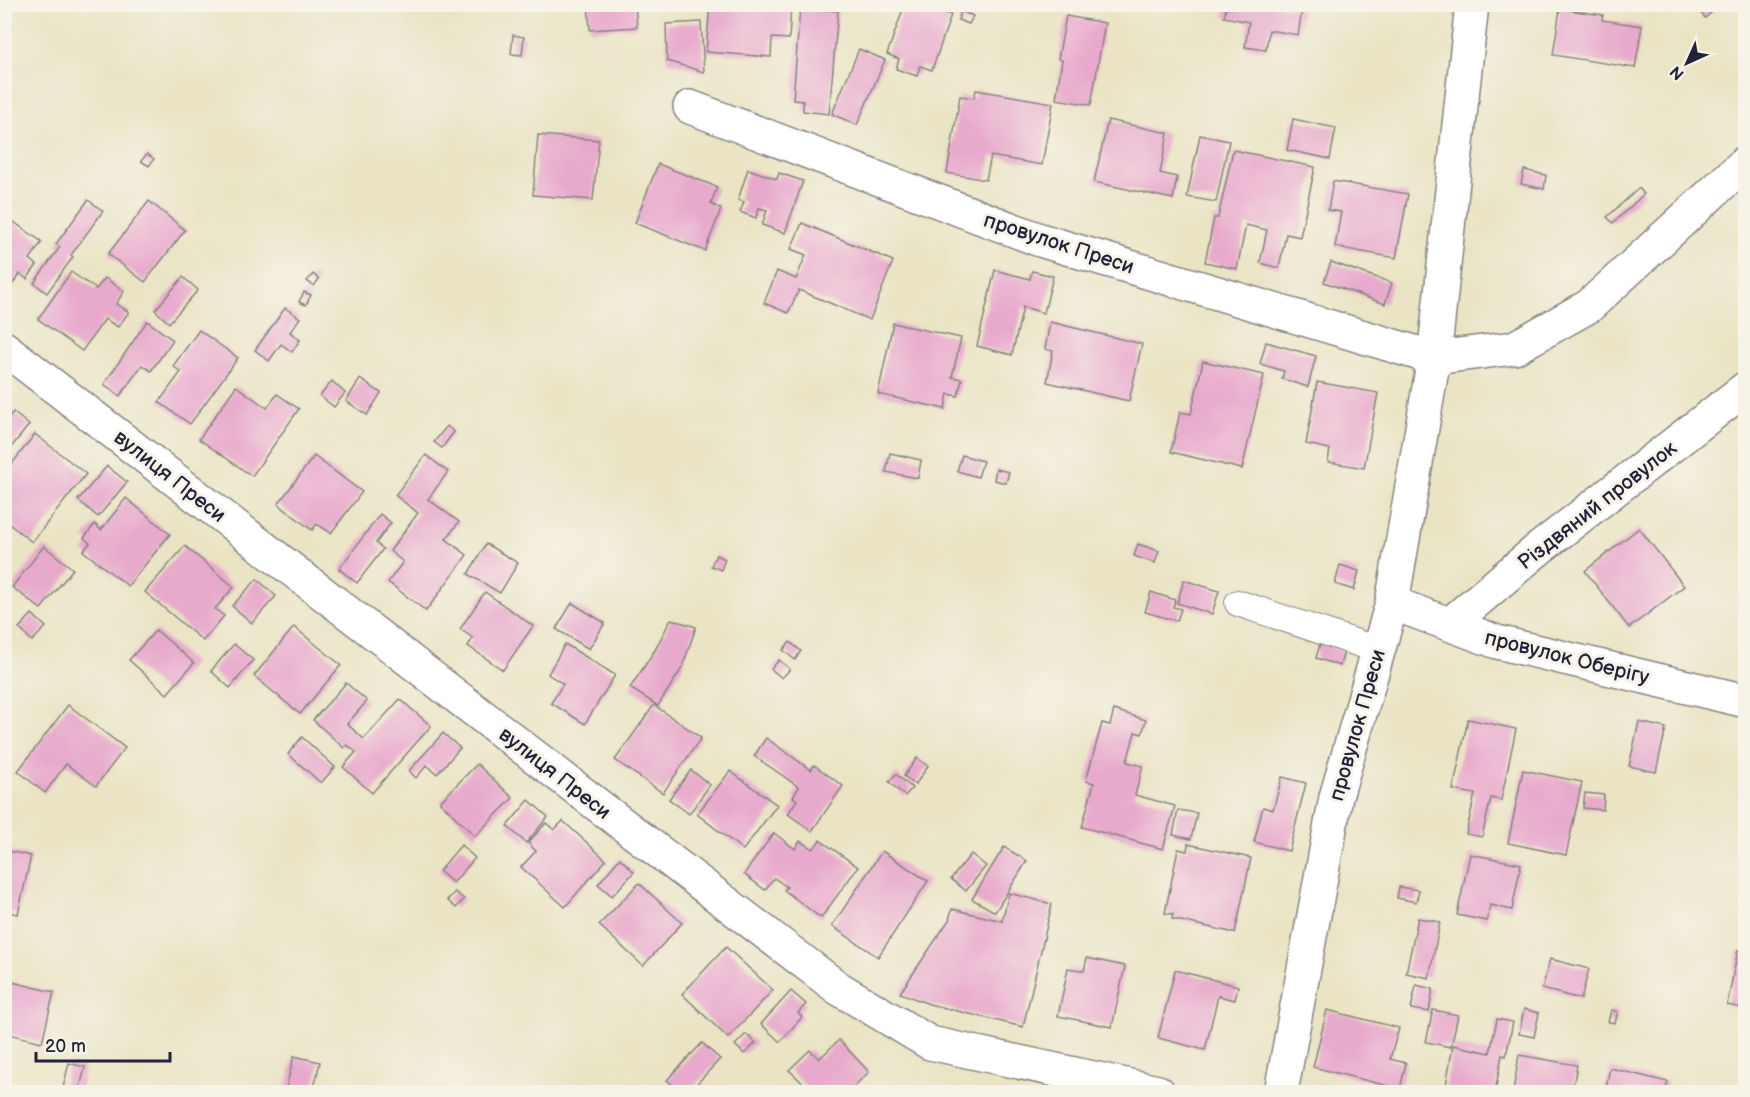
<svg xmlns="http://www.w3.org/2000/svg" width="1750" height="1097" viewBox="0 0 1750 1097" font-family="'Balsamiq Sans',sans-serif">
<style>
.building{fill:#e8aacc}
.lines{fill:none;stroke-linecap:round;stroke-linejoin:round}
.lane-casing{stroke:#868380;stroke-width:28}
.street-casing{stroke:#868380;stroke-width:36}
.lane{stroke:#fff;stroke-width:26}
.street{stroke:#fff;stroke-width:33}
.labels{text-anchor:middle;stroke-width:6;stroke-linejoin:round;paint-order:stroke}
.street-label{font-size:21px;fill:#22223b;stroke:#f7f3e8}
</style>
<rect width="100%" height="100%" fill="#f7f3e8"/>
<filter id="ink" filterUnits="userSpaceOnUse"><feTurbulence type="fractalNoise" baseFrequency=".0167" numOctaves="2"/><feDisplacementMap in="SourceGraphic" scale="12" xChannelSelector="R" yChannelSelector="G"/><feConvolveMatrix kernelMatrix="1 2 1 2 8 2 1 2 1" color-interpolation-filters="sRGB"/></filter>
<filter id="wash" filterUnits="userSpaceOnUse"><feTurbulence type="fractalNoise" baseFrequency=".008" numOctaves="4" result="noise"/><feDisplacementMap in="SourceGraphic" scale="24" xChannelSelector="R" yChannelSelector="G"/><feGaussianBlur stdDeviation="1.35" result="paint"/><feColorMatrix in="noise" values="0 0 0 0 0 0 0 0 0 0 0 0 0 0 0 0 0 1.4 0 .05"/><feComposite in="paint" operator="in"/></filter>
<g filter="url(#wash)">
<rect width="100%" height="100%" fill="#eae4c5"/>
<g id="blocks">
<g class="building">
<path d="M 588,4 L 635,4 L 637,27 L 590,30 Z"/>
<path d="M 710,4 L 791,6 L 789,39 L 772,38 L 771,57 L 706,52 Z"/>
<path d="M 905,4 L 922,4 L 951,15 L 932,70 L 920,66 L 917,76 L 896,69 L 899,59 L 887,54 Z"/>
<path d="M 1212,4 L 1268,4 L 1302,10 L 1298,35 L 1269,30 L 1266,50 L 1245,47 L 1249,22 L 1224,17 L 1226,8 L 1212,6 Z"/>
<path d="M 1693,4 L 1721,4 L 1705,18 Z"/>
<path d="M 800,8 L 838,11 L 829,114 L 803,111 L 803,101 L 793,100 Z"/>
<path d="M 1560,9 L 1603,15 L 1602,20 L 1642,26 L 1635,68 L 1553,55 Z"/>
<path d="M 961,11 L 973,16 L 969,24 L 958,20 Z"/>
<path d="M 1066,16 L 1105,23 L 1091,105 L 1056,99 L 1062,60 L 1058,59 Z"/>
<path d="M 4,22 L 12,27 L 4,39 Z"/>
<path d="M 701,22 L 704,72 L 667,61 L 666,24 Z"/>
<path d="M 513,35 L 524,37 L 522,55 L 511,54 Z"/>
<path d="M 859,49 L 885,60 L 857,125 L 832,114 Z"/>
<path d="M 976,90 L 1053,103 L 1042,165 L 991,156 L 986,180 L 947,173 L 960,96 L 974,98 Z"/>
<path d="M 1293,119 L 1336,128 L 1330,159 L 1287,150 Z"/>
<path d="M 1108,120 L 1168,133 L 1160,173 L 1177,177 L 1173,199 L 1094,182 Z"/>
<path d="M 538,135 L 599,140 L 593,200 L 533,195 Z"/>
<path d="M 1200,135 L 1229,141 L 1216,202 L 1187,197 Z"/>
<path d="M 1233,150 L 1315,167 L 1300,237 L 1286,234 L 1279,268 L 1260,263 L 1267,230 L 1246,225 L 1237,269 L 1205,262 L 1214,218 L 1218,218 Z"/>
<path d="M 147,154 L 154,159 L 149,166 L 141,161 Z"/>
<path d="M 658,164 L 717,187 L 711,204 L 721,209 L 705,251 L 635,223 Z"/>
<path d="M 748,169 L 777,179 L 779,173 L 803,181 L 785,233 L 762,225 L 767,210 L 759,208 L 756,218 L 740,212 L 744,202 L 738,200 Z"/>
<path d="M 1524,170 L 1546,175 L 1544,189 L 1521,184 Z"/>
<path d="M 1333,181 L 1408,194 L 1396,258 L 1335,247 L 1341,212 L 1328,210 Z"/>
<path d="M 1639,188 L 1644,194 L 1613,223 L 1607,217 Z"/>
<path d="M 88,200 L 103,211 L 71,255 L 73,257 L 47,293 L 34,283 L 60,247 L 56,244 Z"/>
<path d="M 149,201 L 185,230 L 145,282 L 108,254 Z"/>
<path d="M 4,215 L 42,242 L 30,259 L 37,265 L 27,279 L 20,274 L 8,290 L 4,288 Z"/>
<path d="M 802,223 L 893,261 L 870,320 L 799,290 L 788,313 L 764,303 L 777,271 L 796,279 L 806,255 L 791,249 Z"/>
<path d="M 1331,262 L 1392,283 L 1385,304 L 1324,282 Z"/>
<path d="M 995,270 L 1030,279 L 1032,271 L 1053,276 L 1044,313 L 1023,307 L 1012,355 L 977,346 Z"/>
<path d="M 71,272 L 96,289 L 105,278 L 124,291 L 116,304 L 129,312 L 118,327 L 105,319 L 82,351 L 38,319 Z"/>
<path d="M 313,274 L 319,279 L 314,286 L 307,281 Z"/>
<path d="M 183,277 L 198,290 L 169,323 L 155,310 Z"/>
<path d="M 304,292 L 311,295 L 306,305 L 299,302 Z"/>
<path d="M 285,308 L 300,318 L 290,332 L 300,340 L 292,352 L 281,344 L 269,361 L 255,350 Z"/>
<path d="M 147,321 L 173,340 L 151,371 L 142,365 L 120,396 L 104,384 Z"/>
<path d="M 1050,322 L 1142,344 L 1129,401 L 1047,382 L 1053,351 L 1045,349 Z"/>
<path d="M 893,323 L 961,338 L 952,377 L 962,379 L 958,396 L 948,394 L 945,409 L 878,394 Z"/>
<path d="M 199,330 L 238,358 L 190,424 L 159,402 L 181,372 L 173,366 Z"/>
<path d="M 1266,342 L 1316,356 L 1308,387 L 1282,379 L 1284,371 L 1260,364 Z"/>
<path d="M 1203,361 L 1264,375 L 1242,469 L 1171,452 L 1180,412 L 1191,414 Z"/>
<path d="M 360,379 L 381,393 L 367,415 L 346,401 Z"/>
<path d="M 332,381 L 345,393 L 334,407 L 320,396 Z"/>
<path d="M 1317,382 L 1378,393 L 1364,468 L 1328,462 L 1330,449 L 1306,444 Z"/>
<path d="M 236,386 L 267,408 L 277,394 L 299,409 L 252,476 L 199,439 Z"/>
<path d="M 13,412 L 29,425 L 9,450 L 4,446 L 4,423 Z"/>
<path d="M 447,426 L 454,432 L 442,448 L 434,442 Z"/>
<path d="M 35,434 L 86,474 L 32,542 L 4,520 L 4,474 Z"/>
<path d="M 890,453 L 921,460 L 918,478 L 886,472 Z"/>
<path d="M 426,455 L 448,472 L 428,499 L 459,522 L 446,539 L 467,555 L 426,611 L 388,582 L 403,562 L 390,551 L 418,513 L 395,495 Z"/>
<path d="M 962,455 L 983,461 L 978,477 L 957,471 Z"/>
<path d="M 314,456 L 362,492 L 331,533 L 317,524 L 312,530 L 278,504 Z"/>
<path d="M 107,466 L 127,482 L 98,517 L 78,500 Z"/>
<path d="M 996,469 L 1009,472 L 1006,483 L 994,480 Z"/>
<path d="M 126,498 L 170,534 L 128,586 L 83,551 L 90,543 L 84,538 L 95,524 L 101,530 Z"/>
<path d="M 380,514 L 391,523 L 376,543 L 383,549 L 357,583 L 339,569 Z"/>
<path d="M 1639,528 L 1684,586 L 1629,628 L 1585,571 Z"/>
<path d="M 486,544 L 518,563 L 500,593 L 468,574 Z"/>
<path d="M 1138,544 L 1159,551 L 1155,563 L 1134,556 Z"/>
<path d="M 44,546 L 73,569 L 41,609 L 12,587 Z"/>
<path d="M 185,546 L 234,587 L 215,609 L 224,616 L 203,641 L 145,592 Z"/>
<path d="M 716,555 L 725,559 L 721,570 L 711,566 Z"/>
<path d="M 1340,565 L 1359,571 L 1354,590 L 1335,584 Z"/>
<path d="M 257,579 L 276,596 L 252,623 L 232,606 Z"/>
<path d="M 1184,580 L 1219,591 L 1212,614 L 1177,603 Z"/>
<path d="M 485,592 L 533,626 L 503,670 L 468,646 L 473,638 L 460,629 Z"/>
<path d="M 1151,592 L 1175,600 L 1173,607 L 1181,609 L 1177,621 L 1145,612 Z"/>
<path d="M 572,603 L 605,623 L 589,649 L 556,629 Z"/>
<path d="M 32,614 L 46,627 L 32,641 L 19,628 Z"/>
<path d="M 671,619 L 696,627 L 682,668 L 658,706 L 630,688 L 655,650 Z"/>
<path d="M 294,627 L 341,665 L 300,714 L 254,676 Z"/>
<path d="M 156,630 L 194,663 L 167,694 L 129,660 Z"/>
<path d="M 790,642 L 801,651 L 795,660 L 783,650 Z"/>
<path d="M 234,644 L 253,660 L 230,688 L 211,671 Z"/>
<path d="M 565,644 L 615,675 L 585,724 L 551,703 L 563,684 L 548,674 Z"/>
<path d="M 1320,644 L 1344,651 L 1340,666 L 1316,658 Z"/>
<path d="M 779,660 L 790,669 L 782,678 L 771,669 Z"/>
<path d="M 346,683 L 367,701 L 347,724 L 364,739 L 400,699 L 431,726 L 372,793 L 343,767 L 356,752 L 347,745 L 344,748 L 313,720 Z"/>
<path d="M 68,705 L 125,748 L 96,786 L 66,764 L 45,793 L 18,771 Z"/>
<path d="M 654,705 L 701,738 L 663,793 L 615,760 Z"/>
<path d="M 1114,710 L 1146,720 L 1142,734 L 1135,732 L 1127,762 L 1143,766 L 1135,795 L 1175,806 L 1163,849 L 1082,827 L 1094,783 L 1086,781 L 1102,723 L 1110,725 Z"/>
<path d="M 1468,719 L 1516,729 L 1501,800 L 1491,798 L 1482,837 L 1466,834 L 1475,794 L 1453,790 Z"/>
<path d="M 1639,722 L 1666,728 L 1656,772 L 1629,766 Z"/>
<path d="M 443,733 L 460,748 L 437,774 L 427,765 L 416,778 L 409,771 Z"/>
<path d="M 302,737 L 335,767 L 321,783 L 288,754 Z"/>
<path d="M 766,738 L 811,770 L 814,765 L 843,786 L 812,831 L 788,814 L 797,800 L 793,797 L 799,787 L 754,756 Z"/>
<path d="M 917,758 L 928,766 L 915,785 L 904,776 Z"/>
<path d="M 477,764 L 513,798 L 475,836 L 440,802 Z"/>
<path d="M 691,770 L 710,785 L 689,814 L 669,799 Z"/>
<path d="M 1523,770 L 1582,782 L 1566,855 L 1508,843 Z"/>
<path d="M 730,771 L 777,805 L 743,850 L 697,814 Z"/>
<path d="M 896,774 L 912,788 L 905,796 L 889,782 Z"/>
<path d="M 1282,777 L 1306,783 L 1289,851 L 1254,842 L 1263,807 L 1273,810 Z"/>
<path d="M 1585,793 L 1604,795 L 1603,810 L 1583,808 Z"/>
<path d="M 529,800 L 548,817 L 526,843 L 507,826 Z"/>
<path d="M 1178,810 L 1197,813 L 1191,839 L 1173,835 Z"/>
<path d="M 563,821 L 606,860 L 565,907 L 521,867 L 536,851 L 528,843 L 546,823 L 554,830 Z"/>
<path d="M 774,833 L 795,849 L 800,841 L 813,849 L 820,840 L 858,867 L 821,918 L 784,890 L 787,887 L 774,878 L 765,890 L 744,874 Z"/>
<path d="M 1188,844 L 1251,858 L 1235,933 L 1172,919 L 1173,914 L 1165,913 L 1178,849 L 1187,851 Z"/>
<path d="M 461,845 L 475,858 L 453,883 L 439,871 Z"/>
<path d="M 1004,847 L 1027,861 L 995,912 L 972,899 Z"/>
<path d="M 4,850 L 31,856 L 18,914 L 4,911 Z"/>
<path d="M 882,851 L 928,881 L 878,957 L 832,926 Z"/>
<path d="M 971,854 L 986,866 L 966,891 L 951,879 Z"/>
<path d="M 1470,854 L 1521,864 L 1512,910 L 1490,905 L 1487,921 L 1457,915 Z"/>
<path d="M 620,858 L 634,872 L 612,896 L 598,884 Z"/>
<path d="M 639,883 L 682,923 L 643,966 L 599,925 Z"/>
<path d="M 1399,887 L 1419,890 L 1416,902 L 1397,898 Z"/>
<path d="M 455,892 L 464,899 L 456,908 L 447,900 Z"/>
<path d="M 1009,893 L 1052,904 L 1023,1027 L 929,1004 L 900,993 L 949,920 L 952,909 L 1002,921 Z"/>
<path d="M 1418,918 L 1440,922 L 1429,978 L 1406,973 Z"/>
<path d="M 726,947 L 773,990 L 728,1038 L 682,994 Z"/>
<path d="M 1738,950 L 1746,952 L 1746,1009 L 1727,1005 Z"/>
<path d="M 1087,958 L 1125,966 L 1112,1027 L 1058,1016 L 1068,968 L 1084,971 Z"/>
<path d="M 1550,959 L 1589,969 L 1581,999 L 1542,989 Z"/>
<path d="M 1175,970 L 1238,986 L 1235,1000 L 1218,996 L 1205,1050 L 1158,1038 Z"/>
<path d="M 4,980 L 54,992 L 42,1042 L 4,1033 Z"/>
<path d="M 1416,985 L 1433,989 L 1429,1012 L 1411,1009 Z"/>
<path d="M 791,991 L 806,1004 L 798,1013 L 802,1017 L 780,1042 L 761,1024 Z"/>
<path d="M 1524,1009 L 1539,1013 L 1534,1037 L 1519,1034 Z"/>
<path d="M 1327,1010 L 1399,1028 L 1390,1059 L 1406,1063 L 1400,1089 L 1313,1067 Z"/>
<path d="M 1433,1010 L 1458,1015 L 1451,1047 L 1426,1042 Z"/>
<path d="M 1611,1010 L 1618,1012 L 1615,1023 L 1608,1022 Z"/>
<path d="M 1497,1019 L 1513,1022 L 1506,1056 L 1502,1055 L 1495,1092 L 1452,1092 L 1445,1091 L 1453,1045 L 1490,1053 Z"/>
<path d="M 746,1034 L 756,1043 L 744,1054 L 735,1045 Z"/>
<path d="M 839,1040 L 869,1072 L 848,1092 L 812,1092 L 789,1070 L 810,1050 L 819,1059 Z"/>
<path d="M 702,1043 L 720,1059 L 689,1092 L 667,1092 L 674,1086 L 667,1080 Z"/>
<path d="M 1519,1055 L 1577,1065 L 1572,1092 L 1513,1092 Z"/>
<path d="M 294,1056 L 320,1062 L 313,1092 L 285,1092 Z"/>
<path d="M 69,1063 L 85,1067 L 79,1092 L 62,1092 Z"/>
<path d="M 1610,1068 L 1668,1082 L 1665,1092 L 1605,1092 Z"/>
</g>
</g>
</g>
<g filter="url(#ink)">
<use href="#blocks" fill-opacity="0" stroke="#868380" stroke-width="1.5"/>
<g class="lines">
<g class="lane-casing">
<path id="lane" d="M 1238,603 L 1378,650"/>
</g>
<g class="street-casing">
<g id="street">
<path d="M 690,107 L 1040,240 L 1434,358 L 1514,348 L 1589,306 L 1746,162"/>
<path d="M 4,348 L 608,813 L 838,988 L 930,1043 L 1158,1092"/>
<path d="M 1392,603 L 1497,642 L 1746,701"/>
<path d="M 1450,624 L 1536,551 L 1746,388"/>
<path d="M 1281,1092 L 1336,797 L 1392,603 L 1434,358 L 1472,4"/>
</g>
</g>
<use href="#lane" class="lane"/>
<use href="#street" class="street"/>
</g>
</g>
<g class="labels">
<g class="street-label">
<text transform="translate(1059 243) rotate(18)" y="7">провулок Преси</text>
<text transform="translate(170 476) rotate(38)" y="7">вулиця Преси</text>
<text transform="translate(1597 505) rotate(-38)" y="7">Різдвяний провулок</text>
<text transform="translate(1567 657) rotate(14)" y="7">провулок Оберігу</text>
<text transform="translate(1357 725) rotate(-74)" y="7">провулок Преси</text>
<text transform="translate(555 773) rotate(38)" y="7">вулиця Преси</text>
</g>
</g>
<rect width="1750" height="1097" fill="none" stroke="#f7f3e8" stroke-width="24"/>
<g transform="translate(1687 63) rotate(225)" stroke="#f7f3e8" stroke-width="4.5" paint-order="stroke">
<path d="M0-4.5L10 22L0 15L-10 22Z" fill="#22223b"/>
<text y="-9" font-size="16" font-weight="bold" text-anchor="middle" fill="#22223b">N</text>
</g>
<path d="M36 1052v9h134v-9" fill="none" stroke="#22223b" stroke-width="3"/>
<text x="45" y="1052" font-size="18" fill="#22223b" stroke="#f7f3e8" stroke-width="4.5" paint-order="stroke">20 m</text>
</svg>
